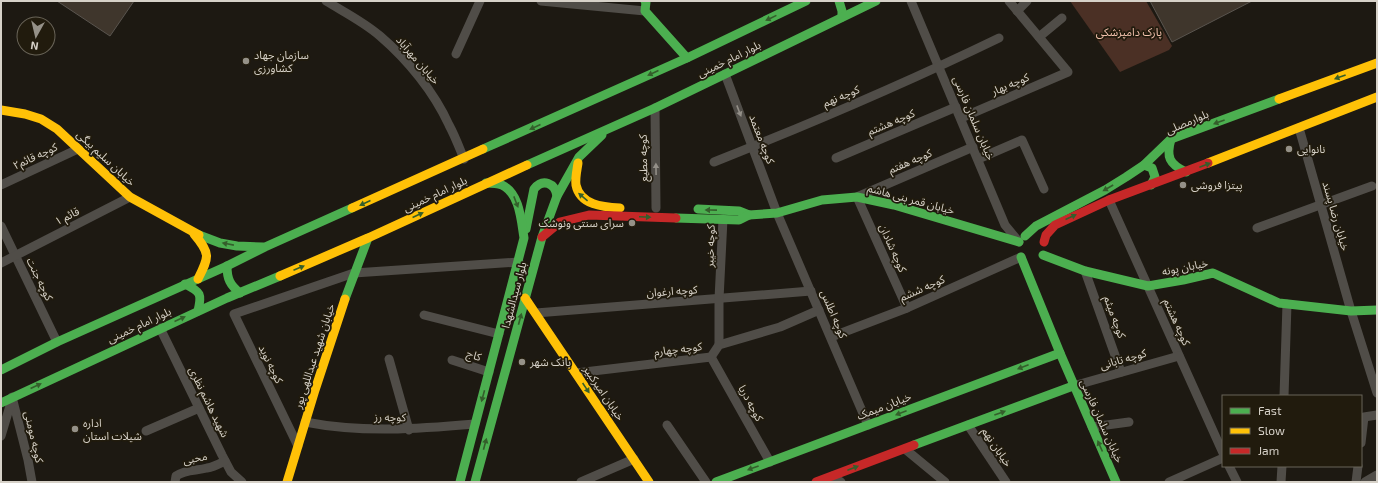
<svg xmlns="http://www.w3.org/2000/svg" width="1378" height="483" viewBox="0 0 1378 483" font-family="'Exo 2','Noto Sans Arabic',sans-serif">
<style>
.green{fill:#4b3025}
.building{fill:#3f362c;stroke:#59544e}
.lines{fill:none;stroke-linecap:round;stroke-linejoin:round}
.street{stroke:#504d48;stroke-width:9}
.fast{stroke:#4caf50;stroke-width:9}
.slow{stroke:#ffc107;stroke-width:9}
.jam{stroke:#c62828;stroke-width:9}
.oneway{fill:#345e2b}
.oneway2{fill:#938f88}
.poi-dot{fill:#959188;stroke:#211b0d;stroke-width:1.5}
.labels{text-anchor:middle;stroke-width:3.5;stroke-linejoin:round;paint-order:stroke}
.park-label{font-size:11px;fill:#f4c2ae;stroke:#211b0d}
.poi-label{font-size:11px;fill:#d6d1c8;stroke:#211b0d;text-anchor:start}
.street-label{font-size:11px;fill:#d6d1c8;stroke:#211b0d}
</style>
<rect width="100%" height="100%" fill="#1d1912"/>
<path class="green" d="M 1070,1 L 1146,1 L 1172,46 L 1169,50 L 1120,72 Z"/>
<g class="building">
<path d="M 57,1 L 134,1 L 110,36 Z"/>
<path d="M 1150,1 L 1252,1 L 1172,42 Z"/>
</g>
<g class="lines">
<g class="street">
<path d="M 326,1 C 344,12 364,22 380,36 C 408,60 434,92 449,125 C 455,136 459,147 464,159"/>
<path d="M 541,1 L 645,11"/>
<path d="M 911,1 L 1005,225 L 1019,242"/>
<path d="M 1017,11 L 1027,1"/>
<path d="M 1039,37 L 1062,18"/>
<path d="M 456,54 L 480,1"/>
<path d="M 725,74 L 777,213 L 868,425"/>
<path d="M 655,108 L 656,208"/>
<path d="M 961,118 L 1068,72 L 1009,1"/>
<path d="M 1299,128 L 1351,311 L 1377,393"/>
<path d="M 836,158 L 956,107"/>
<path d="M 978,159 L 1022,140 L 1044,189"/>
<path d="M 714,162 C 810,124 906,83 999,38"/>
<path d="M 1,185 L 78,149"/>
<path d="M 1109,200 L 1223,453"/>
<path d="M 1,226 L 57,342"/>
<path d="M 1257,228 L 1372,186"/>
<path d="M 1,263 L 130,197"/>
<path d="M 1085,271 L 1121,372"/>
<path d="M 907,308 L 857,197 L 973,147"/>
<path d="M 536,313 L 811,291"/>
<path d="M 424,315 L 499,334"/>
<path d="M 160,328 L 222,455 L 231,472 L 242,482"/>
<path d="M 831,337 L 907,308 L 1021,257"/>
<path d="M 719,345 L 719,299 L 723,219"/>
<path d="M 711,357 L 770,462"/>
<path d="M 389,359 L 409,430"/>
<path d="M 452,360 L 489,372"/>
<path d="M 576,373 L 711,357 L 719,345 L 780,327 L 819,310"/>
<path d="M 1073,386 L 1179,356"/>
<path d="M 1284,396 L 1287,304"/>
<path d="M 12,397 L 28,460 L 32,482"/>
<path d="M 305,422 C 361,433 418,429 475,424"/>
<path d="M 667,425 L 706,482"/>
<path d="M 968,425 L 1006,482"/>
<path d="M 1092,427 L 1129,422"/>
<path d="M 146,431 L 199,408"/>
<path d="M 1,436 L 12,399"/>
<path d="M 1361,443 L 1364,417 L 1377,415"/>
<path d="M 298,446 L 234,314 L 354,273 L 519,262"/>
<path d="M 905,449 L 945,482"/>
<path d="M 1229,466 L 1237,482"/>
<path d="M 833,476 L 841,482"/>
<path d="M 175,482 L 176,476 C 186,469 196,471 207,468 C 214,467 219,464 225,461"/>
<path d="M 581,482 L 634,459"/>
<path d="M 1169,482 L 1223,458"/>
<path d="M 1281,482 L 1282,466"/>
<path d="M 1356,482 L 1358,466"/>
<path d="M 1365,482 L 1377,475"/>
</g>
<g class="fast">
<path d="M 645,1 L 646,2 L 645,11 L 687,58"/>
<path d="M 839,1 L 842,11 L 842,17"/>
<path d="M 1171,139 C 1166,157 1169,164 1186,172"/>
<path d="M 483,149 L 687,58 L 806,1"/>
<path d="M 527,165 L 655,108 L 876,1"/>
<path d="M 1144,165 L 1152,168 L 1155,177 L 1151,185"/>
<path d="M 698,209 L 739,211 L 749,215"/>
<path d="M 676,218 L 739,220 L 749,215 L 777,213 L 822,200 L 857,197 L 894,205 L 1019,242"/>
<path d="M 526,229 L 534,189 C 543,178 555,183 557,196"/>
<path d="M 199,235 L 220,243 L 237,246 L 263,247"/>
<path d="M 1025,236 L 1036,226 L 1105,190 L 1126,177 L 1144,165 L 1171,139 L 1279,99"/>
<path d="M 1043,255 L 1085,271 L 1148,286 L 1183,280 L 1213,273 L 1279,303 L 1351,311 L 1377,310"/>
<path d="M 1021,257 L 1060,353 L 1116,482"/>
<path d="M 227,266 C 227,279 230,285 240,293"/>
<path d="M 185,284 C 201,292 202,294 198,311"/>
<path d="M 345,299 L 368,238"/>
<path d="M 1,370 L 57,342 L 227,266 L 265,247 L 352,208"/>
<path d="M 1,403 L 227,298 L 280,276"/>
<path d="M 914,445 L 1073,386"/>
<path d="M 460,482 L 524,238 C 521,220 520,194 502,185 C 497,183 491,183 486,183"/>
<path d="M 475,482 L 542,237 L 557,196 L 579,157 L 602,135"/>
<path d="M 716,482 L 1060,353"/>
</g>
<g class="slow">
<path d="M 1279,99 L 1377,63"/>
<path d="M 1,110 L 25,114 L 41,119 L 57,129 L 130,197 L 199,235"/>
<path d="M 578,163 C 577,170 575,178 576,185 C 580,205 603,207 620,208"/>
<path d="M 1208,163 L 1377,97"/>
<path d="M 352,208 L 483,149"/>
<path d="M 194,234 C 211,254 209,257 198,279"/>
<path d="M 280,276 L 368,238 L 527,165"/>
<path d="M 525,298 L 649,482"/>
<path d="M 287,482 L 315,390 L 345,299"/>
</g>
<g class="jam">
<path d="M 542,237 L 560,222 L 589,215 L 676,218"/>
<path d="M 1044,242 L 1046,235 L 1055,225 L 1109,200 L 1208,163"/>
<path d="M 816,482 L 914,445"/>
</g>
</g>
<defs><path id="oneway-solid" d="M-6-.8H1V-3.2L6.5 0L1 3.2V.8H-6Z"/></defs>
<g class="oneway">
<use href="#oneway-solid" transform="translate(771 18) rotate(154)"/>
<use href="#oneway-solid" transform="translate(653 73) rotate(156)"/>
<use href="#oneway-solid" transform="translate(1340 77) rotate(160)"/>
<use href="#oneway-solid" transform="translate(1219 122) rotate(160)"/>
<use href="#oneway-solid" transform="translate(535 127) rotate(156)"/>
<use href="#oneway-solid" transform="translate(1205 165) rotate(-21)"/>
<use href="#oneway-solid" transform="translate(1108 188) rotate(150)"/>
<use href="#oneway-solid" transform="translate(583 197) rotate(-140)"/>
<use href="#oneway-solid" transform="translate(516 202) rotate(69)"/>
<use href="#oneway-solid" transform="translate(365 203) rotate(156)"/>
<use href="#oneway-solid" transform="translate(711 210) rotate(-179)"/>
<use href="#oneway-solid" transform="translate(418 215) rotate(-25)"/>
<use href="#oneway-solid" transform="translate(645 217) rotate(2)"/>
<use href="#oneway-solid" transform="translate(1071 217) rotate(-24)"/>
<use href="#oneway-solid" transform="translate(228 244) rotate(-169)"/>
<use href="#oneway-solid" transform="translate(299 268) rotate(-23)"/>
<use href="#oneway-solid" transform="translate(180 319) rotate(-24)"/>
<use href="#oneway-solid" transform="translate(520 319) rotate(-75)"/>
<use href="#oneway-solid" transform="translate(1023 367) rotate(159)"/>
<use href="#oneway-solid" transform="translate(36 386) rotate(-25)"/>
<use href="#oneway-solid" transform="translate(586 388) rotate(56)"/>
<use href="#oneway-solid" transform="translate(483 396) rotate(105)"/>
<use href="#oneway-solid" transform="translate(901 413) rotate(159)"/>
<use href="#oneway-solid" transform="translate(1000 413) rotate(-20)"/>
<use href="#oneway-solid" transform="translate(485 444) rotate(-75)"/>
<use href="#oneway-solid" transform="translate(1100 446) rotate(-114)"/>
<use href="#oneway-solid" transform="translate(753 468) rotate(160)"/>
<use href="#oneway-solid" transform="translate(853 468) rotate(-21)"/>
</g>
<g class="oneway2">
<use href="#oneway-solid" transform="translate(739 111) rotate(69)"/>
<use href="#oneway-solid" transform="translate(656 169) rotate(-91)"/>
</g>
<g class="poi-dot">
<circle cx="246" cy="61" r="4"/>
<circle cx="1289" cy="149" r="4"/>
<circle cx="1183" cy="185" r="4"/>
<circle cx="632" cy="223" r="4"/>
<circle cx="522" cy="362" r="4"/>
<circle cx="75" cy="429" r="4"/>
</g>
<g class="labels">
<g class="park-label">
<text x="1129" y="36">پارک دامپزشکی</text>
</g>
<g class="poi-label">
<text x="254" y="59">سازمان جهاد<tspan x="254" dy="13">کشاورزی</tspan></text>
<text x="1297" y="153">نانوایی</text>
<text x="1191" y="189">پیتزا فروشی</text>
<text x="624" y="227" text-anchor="end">سرای سنتی ونوشک</text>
<text x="530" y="366">بانک شهر</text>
<text x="83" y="427">اداره<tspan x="83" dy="13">شیلات استان</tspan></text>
</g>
<g class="street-label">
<text transform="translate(729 59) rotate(-26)" y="4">بلوار امام خمینی</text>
<text transform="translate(418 60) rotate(49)" y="4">خیابان مهرآباد</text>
<text transform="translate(1010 84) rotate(-23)" y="4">کوچه بهار</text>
<text transform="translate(841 96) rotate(-23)" y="4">کوچه نهم</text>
<text transform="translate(974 118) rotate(67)" y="4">خیابان سلمان فارسی</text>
<text transform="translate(891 122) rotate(-23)" y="4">کوچه هشتم</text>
<text transform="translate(1187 122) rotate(-23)" y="4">بلوارمصلی</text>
<text transform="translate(762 139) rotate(69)" y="4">کوچه معتمد</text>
<text transform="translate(35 156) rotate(-25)" y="4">کوچه قائم۲</text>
<text transform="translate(106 158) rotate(43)" y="4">خیابان سلیم بیگی</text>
<text transform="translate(643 158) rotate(-91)" y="4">کوچه مطیع</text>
<text transform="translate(910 161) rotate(-23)" y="4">کوچه هفتم</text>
<text transform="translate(435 194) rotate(-25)" y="4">بلوار امام خمینی</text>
<text transform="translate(911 199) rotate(15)" y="4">خیابان قمر بنی هاشم</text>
<text transform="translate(67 216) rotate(-27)" y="4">قائم ۱</text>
<text transform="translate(1336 216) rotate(74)" y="4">خیابان رضا پسند</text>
<text transform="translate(710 246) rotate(-88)" y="4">کوچه خیبر</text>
<text transform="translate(893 248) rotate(66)" y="4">کوچه شادان</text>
<text transform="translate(1185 267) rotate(-11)" y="4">خیابان پونه</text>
<text transform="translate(40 279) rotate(64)" y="4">کوچه جنت</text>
<text transform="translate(922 288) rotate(-24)" y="4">کوچه ششم</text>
<text transform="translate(672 291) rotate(-4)" y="4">کوچه ارغوان</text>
<text transform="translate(514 295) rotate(-75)" y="4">بلوار سیدالشهدا</text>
<text transform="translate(834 314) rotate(67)" y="4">کوچه اطلس</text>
<text transform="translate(1115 317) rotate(70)" y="4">کوچه میثم</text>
<text transform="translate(1177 322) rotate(66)" y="4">کوچه هشتم</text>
<text transform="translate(139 325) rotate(-25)" y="4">بلوار امام خمینی</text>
<text transform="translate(678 349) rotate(-7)" y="4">کوچه چهارم</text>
<text transform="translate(474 355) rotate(18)" y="4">کاج</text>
<text transform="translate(314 356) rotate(-72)" y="4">خیابان شهید عبداللهی پور</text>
<text transform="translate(1123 359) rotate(-16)" y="4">کوچه تابانی</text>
<text transform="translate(271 364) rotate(64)" y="4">کوچه نوید</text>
<text transform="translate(604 393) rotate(56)" y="4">خیابان امیرکبیر</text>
<text transform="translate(209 402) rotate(64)" y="4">شهید هاشم نظری</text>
<text transform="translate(751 403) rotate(61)" y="4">کوچه دریا</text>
<text transform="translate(884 406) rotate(-21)" y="4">خیابان میمک</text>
<text transform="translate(390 417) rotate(1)" y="4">کوچه رز</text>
<text transform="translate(1102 421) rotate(66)" y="4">خیابان سلمان فارسی</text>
<text transform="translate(34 437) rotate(77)" y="4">کوچه مومنی</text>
<text transform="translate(997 447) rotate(56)" y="4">خیابان نهم</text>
<text transform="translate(195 458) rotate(-11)" y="4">محبی</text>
</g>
</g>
<rect width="1378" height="483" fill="none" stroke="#d6d1c8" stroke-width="4"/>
<rect x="1222" y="395" width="140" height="72" fill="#211b0d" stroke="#696458"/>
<rect x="1230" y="408" width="20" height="6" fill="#4caf50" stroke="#696458"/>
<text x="1258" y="415" font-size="12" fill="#d6d1c8">Fast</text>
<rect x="1230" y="428" width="20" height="6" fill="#ffc107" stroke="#696458"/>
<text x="1258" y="435" font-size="12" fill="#d6d1c8">Slow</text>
<rect x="1230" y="448" width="20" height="6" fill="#c62828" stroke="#696458"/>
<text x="1258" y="455" font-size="12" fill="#d6d1c8">Jam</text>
<g transform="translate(36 36) rotate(188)"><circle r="19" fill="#211b0d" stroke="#696458"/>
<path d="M0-3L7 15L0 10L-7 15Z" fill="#959188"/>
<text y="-6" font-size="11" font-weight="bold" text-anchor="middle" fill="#d6d1c8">N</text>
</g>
</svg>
